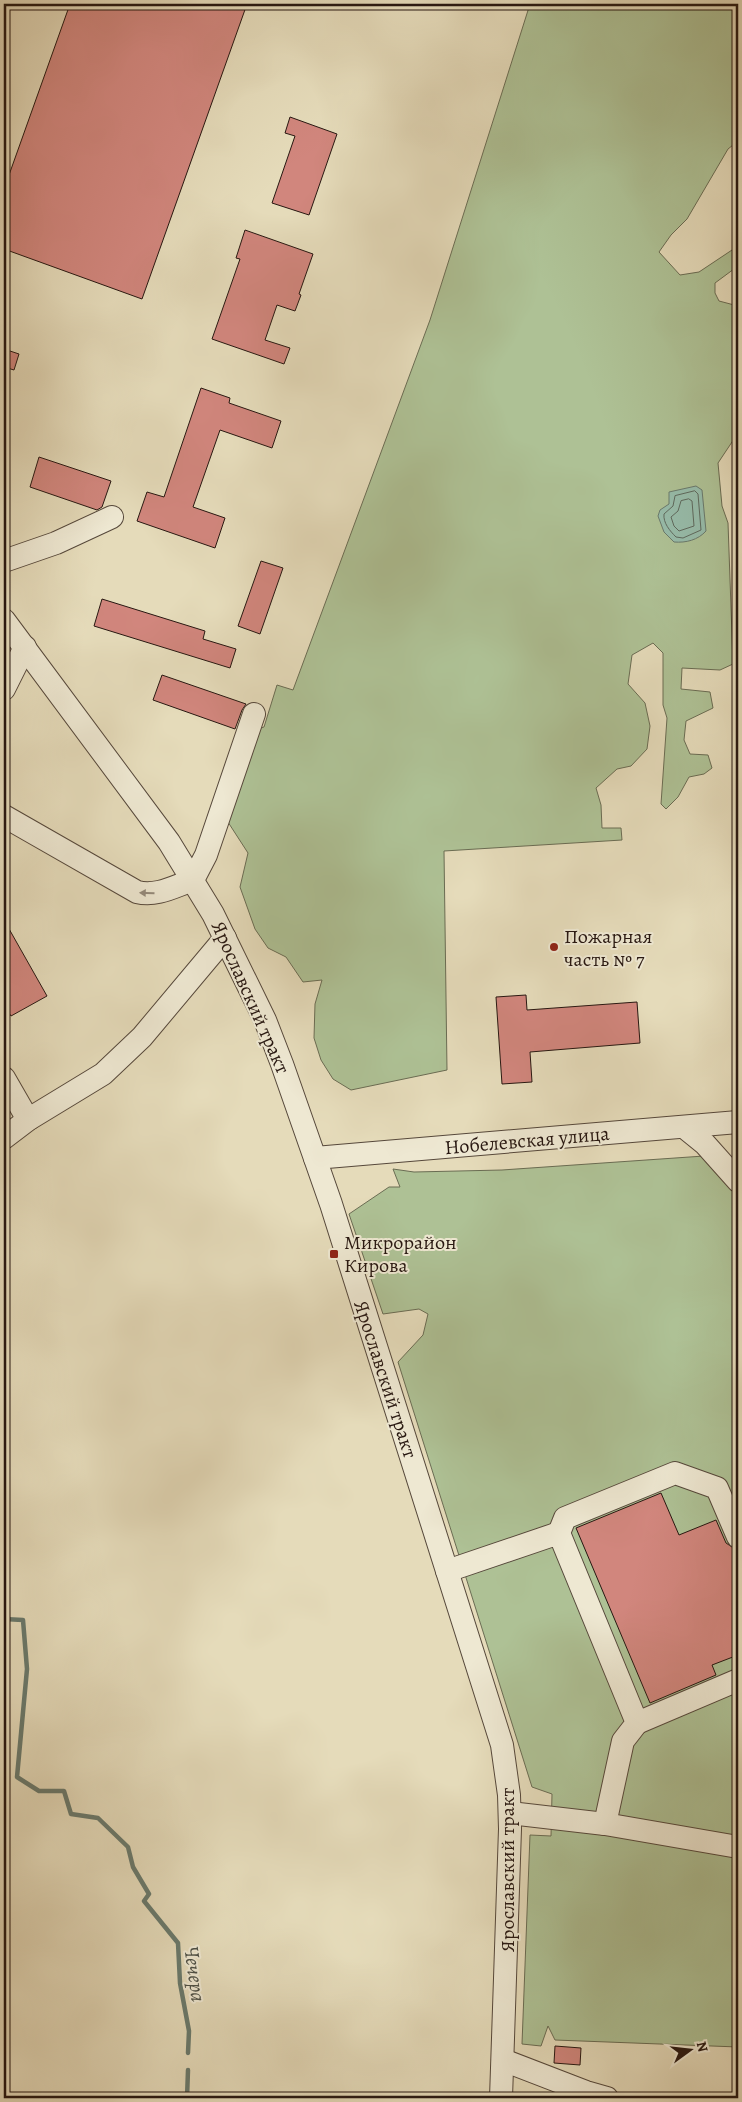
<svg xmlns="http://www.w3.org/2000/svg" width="742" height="2102" viewBox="0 0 742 2102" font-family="Alegreya,serif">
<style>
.green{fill:#aec195;stroke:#6a6c53}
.water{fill:#97bcaa;stroke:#6a7a6d}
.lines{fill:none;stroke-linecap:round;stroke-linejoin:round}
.shore{stroke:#5f6a5e;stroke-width:1}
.stream{stroke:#6a7a6d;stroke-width:4.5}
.building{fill:#d1867d;stroke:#271711}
.minor-casing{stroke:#56483b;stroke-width:24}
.minor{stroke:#eee8d2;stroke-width:22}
.oneway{fill:#948a7b}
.poi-dot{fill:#8f2418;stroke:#eee8d2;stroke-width:2}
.labels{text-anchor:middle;stroke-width:4;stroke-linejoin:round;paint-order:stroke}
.poi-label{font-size:20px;fill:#271711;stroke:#eee8d2;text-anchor:start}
.street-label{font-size:20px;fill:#271711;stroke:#eee8d2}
.water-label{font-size:21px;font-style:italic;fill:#4e5147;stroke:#eee8d2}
</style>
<rect width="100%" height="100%" fill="#e5dbba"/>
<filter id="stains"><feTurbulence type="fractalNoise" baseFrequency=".004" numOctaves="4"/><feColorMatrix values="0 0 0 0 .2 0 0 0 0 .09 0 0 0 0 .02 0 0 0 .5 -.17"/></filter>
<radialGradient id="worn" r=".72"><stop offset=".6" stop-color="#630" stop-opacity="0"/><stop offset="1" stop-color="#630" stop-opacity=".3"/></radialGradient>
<g class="green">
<path d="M 530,4 L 738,4 L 738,141 L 728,149 L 687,219 L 671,235 L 659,252 L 680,275 L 699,272 L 738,246 L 738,266 L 715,283 L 715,293 L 719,301 L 738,306 L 738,439 L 734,439 L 718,463 L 722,506 L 728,523 L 733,664 L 720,670 L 682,668 L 681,689 L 710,692 L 713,708 L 686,721 L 684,740 L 690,754 L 708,755 L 712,768 L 704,774 L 689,777 L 678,797 L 666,809 L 661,804 L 667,718 L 663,705 L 663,653 L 653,643 L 632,655 L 628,684 L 645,703 L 650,726 L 647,749 L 631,766 L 617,769 L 596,788 L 601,805 L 602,828 L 621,828 L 622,840 L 444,851 L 447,1070 L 351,1090 L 333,1079 L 321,1060 L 314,1038 L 315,1004 L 322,980 L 303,982 L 286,957 L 268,948 L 255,929 L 240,887 L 248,853 L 226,819 L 254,730 L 264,727 L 277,685 L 293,690 L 430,320 Z"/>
<path d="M 704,1156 L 724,1174 L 738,1192 L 738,2047 L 555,2040 L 548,2026 L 541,2046 L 522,2044 L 530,1835 L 551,1836 L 552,1794 L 532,1787 L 398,1362 L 423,1335 L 428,1314 L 419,1309 L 383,1314 L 349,1214 L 389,1187 L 400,1187 L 393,1169 L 414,1172 L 502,1170 Z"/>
</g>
<path class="water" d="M 696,486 L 702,490 L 706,531 C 698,540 686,543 674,542 L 664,532 L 658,516 L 660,510 L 669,504 L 669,492 Z"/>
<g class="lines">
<g class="shore">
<path d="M 695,491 L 698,494 L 701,530 L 683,538 L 676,537 C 670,531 663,523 664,514 L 673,506 L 675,496 Z"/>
<path d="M 689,499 L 692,501 L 694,526 L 679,531 L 674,526 L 671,517 L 678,511 L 681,501 Z"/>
</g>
<g class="stream">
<path d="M 4,1619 L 23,1620 L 27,1669 L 17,1777 L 39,1791 L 64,1791 L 71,1814 L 98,1818 L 128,1847 L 133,1867 L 149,1894 L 144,1901 L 178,1943 L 180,1983 L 189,2031 L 188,2053"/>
<path d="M 187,2098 L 188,2070"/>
</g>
</g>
<g class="building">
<path d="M 70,4 L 247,4 L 142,299 L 4,249 L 4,189 Z"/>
<path d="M 290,117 L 337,134 L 309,215 L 272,203 L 295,136 L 285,133 Z"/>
<path d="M 245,230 L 313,254 L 299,294 L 301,295 L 295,311 L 277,305 L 265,340 L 290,348 L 284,364 L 212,339 L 240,259 L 236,258 Z"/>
<path d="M 4,349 L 19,354 L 14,370 L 4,367 Z"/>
<path d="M 201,388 L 230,398 L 229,403 L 281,421 L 272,448 L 220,430 L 193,507 L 225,518 L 215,548 L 137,521 L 147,492 L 164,497 Z"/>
<path d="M 39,457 L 111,481 L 102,507 L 97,510 L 30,487 Z"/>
<path d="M 261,561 L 283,568 L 260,634 L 238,626 Z"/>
<path d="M 102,599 L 205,631 L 203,639 L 236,649 L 230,668 L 94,626 Z"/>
<path d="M 162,675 L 246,704 L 242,710 L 235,729 L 153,700 Z"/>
<path d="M 4,920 L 47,996 L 11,1016 L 4,1005 Z"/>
<path d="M 526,995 L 527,1010 L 637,1002 L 640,1043 L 530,1052 L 532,1082 L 502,1084 L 496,997 Z"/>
<path d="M 661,1493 L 679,1535 L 716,1520 L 726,1543 L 735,1549 L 738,1558 L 738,1655 L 712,1665 L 716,1675 L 650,1703 L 576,1528 Z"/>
<path d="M 555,2046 L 581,2048 L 580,2065 L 554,2063 Z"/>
</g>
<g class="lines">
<g class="minor-casing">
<g id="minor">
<path d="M 4,561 L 56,543 L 112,517"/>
<path d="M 4,620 L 169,842 L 213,914 L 265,1020 L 282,1064 L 331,1204 L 502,1745 L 509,1795 L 510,1829 L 501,2098"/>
<path d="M 4,689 L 25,647"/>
<path d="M 4,816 L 137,892 C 157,897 175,886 193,880 L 206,855 L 254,714"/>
<path d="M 4,1078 L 23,1111 L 29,1119"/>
<path d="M 684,1127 L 705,1144 L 738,1181"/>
<path d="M 4,1138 L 29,1119 L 103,1074 L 142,1037 L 225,938"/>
<path d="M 315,1158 L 738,1122"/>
<path d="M 559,1533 L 565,1518 L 675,1473 L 717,1488 L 738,1537"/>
<path d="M 447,1571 L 559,1533 L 637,1723 L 623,1741 L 605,1824"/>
<path d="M 637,1723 L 738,1680"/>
<path d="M 510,1813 L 605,1824 L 738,1847"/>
<path d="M 503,2060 L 586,2092 L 607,2098"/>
</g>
</g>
<use href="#minor" class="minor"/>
</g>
<defs><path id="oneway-solid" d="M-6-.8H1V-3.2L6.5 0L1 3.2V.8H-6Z" transform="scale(1.25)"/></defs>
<use class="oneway" href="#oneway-solid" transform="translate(147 893) rotate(-178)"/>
<g class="poi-dot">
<circle cx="554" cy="947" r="5"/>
<rect x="329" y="1249" width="10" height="10" rx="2.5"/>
</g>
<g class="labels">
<g class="poi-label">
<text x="564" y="943">Пожарная<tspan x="564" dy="23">часть № 7</tspan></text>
<text x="344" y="1249">Микрорайон<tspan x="344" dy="23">Кирова</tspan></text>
</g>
<g class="street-label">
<text transform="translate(251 997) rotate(66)" y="7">Ярославский тракт</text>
<text transform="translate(527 1140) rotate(-5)" y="7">Нобелевская улица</text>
<text transform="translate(386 1379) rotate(72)" y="7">Ярославский тракт</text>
<text transform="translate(507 1870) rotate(-90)" y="7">Ярославский тракт</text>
</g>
<g class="water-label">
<text transform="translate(195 1974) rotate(82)" y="7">Чечера</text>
</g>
</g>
<rect width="742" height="2102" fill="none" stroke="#e5dbba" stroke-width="20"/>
<rect x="5" y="5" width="732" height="2092" fill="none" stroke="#271711" stroke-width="2.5"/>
<rect x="10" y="10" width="722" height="2082" fill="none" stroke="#271711"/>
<g transform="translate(690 2050) rotate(75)" stroke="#eee8d2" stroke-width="4" paint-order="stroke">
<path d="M0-4L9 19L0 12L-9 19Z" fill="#271711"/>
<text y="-8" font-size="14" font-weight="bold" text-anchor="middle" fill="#271711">N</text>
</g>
<rect width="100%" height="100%" filter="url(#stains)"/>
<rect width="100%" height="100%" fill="url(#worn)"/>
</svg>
